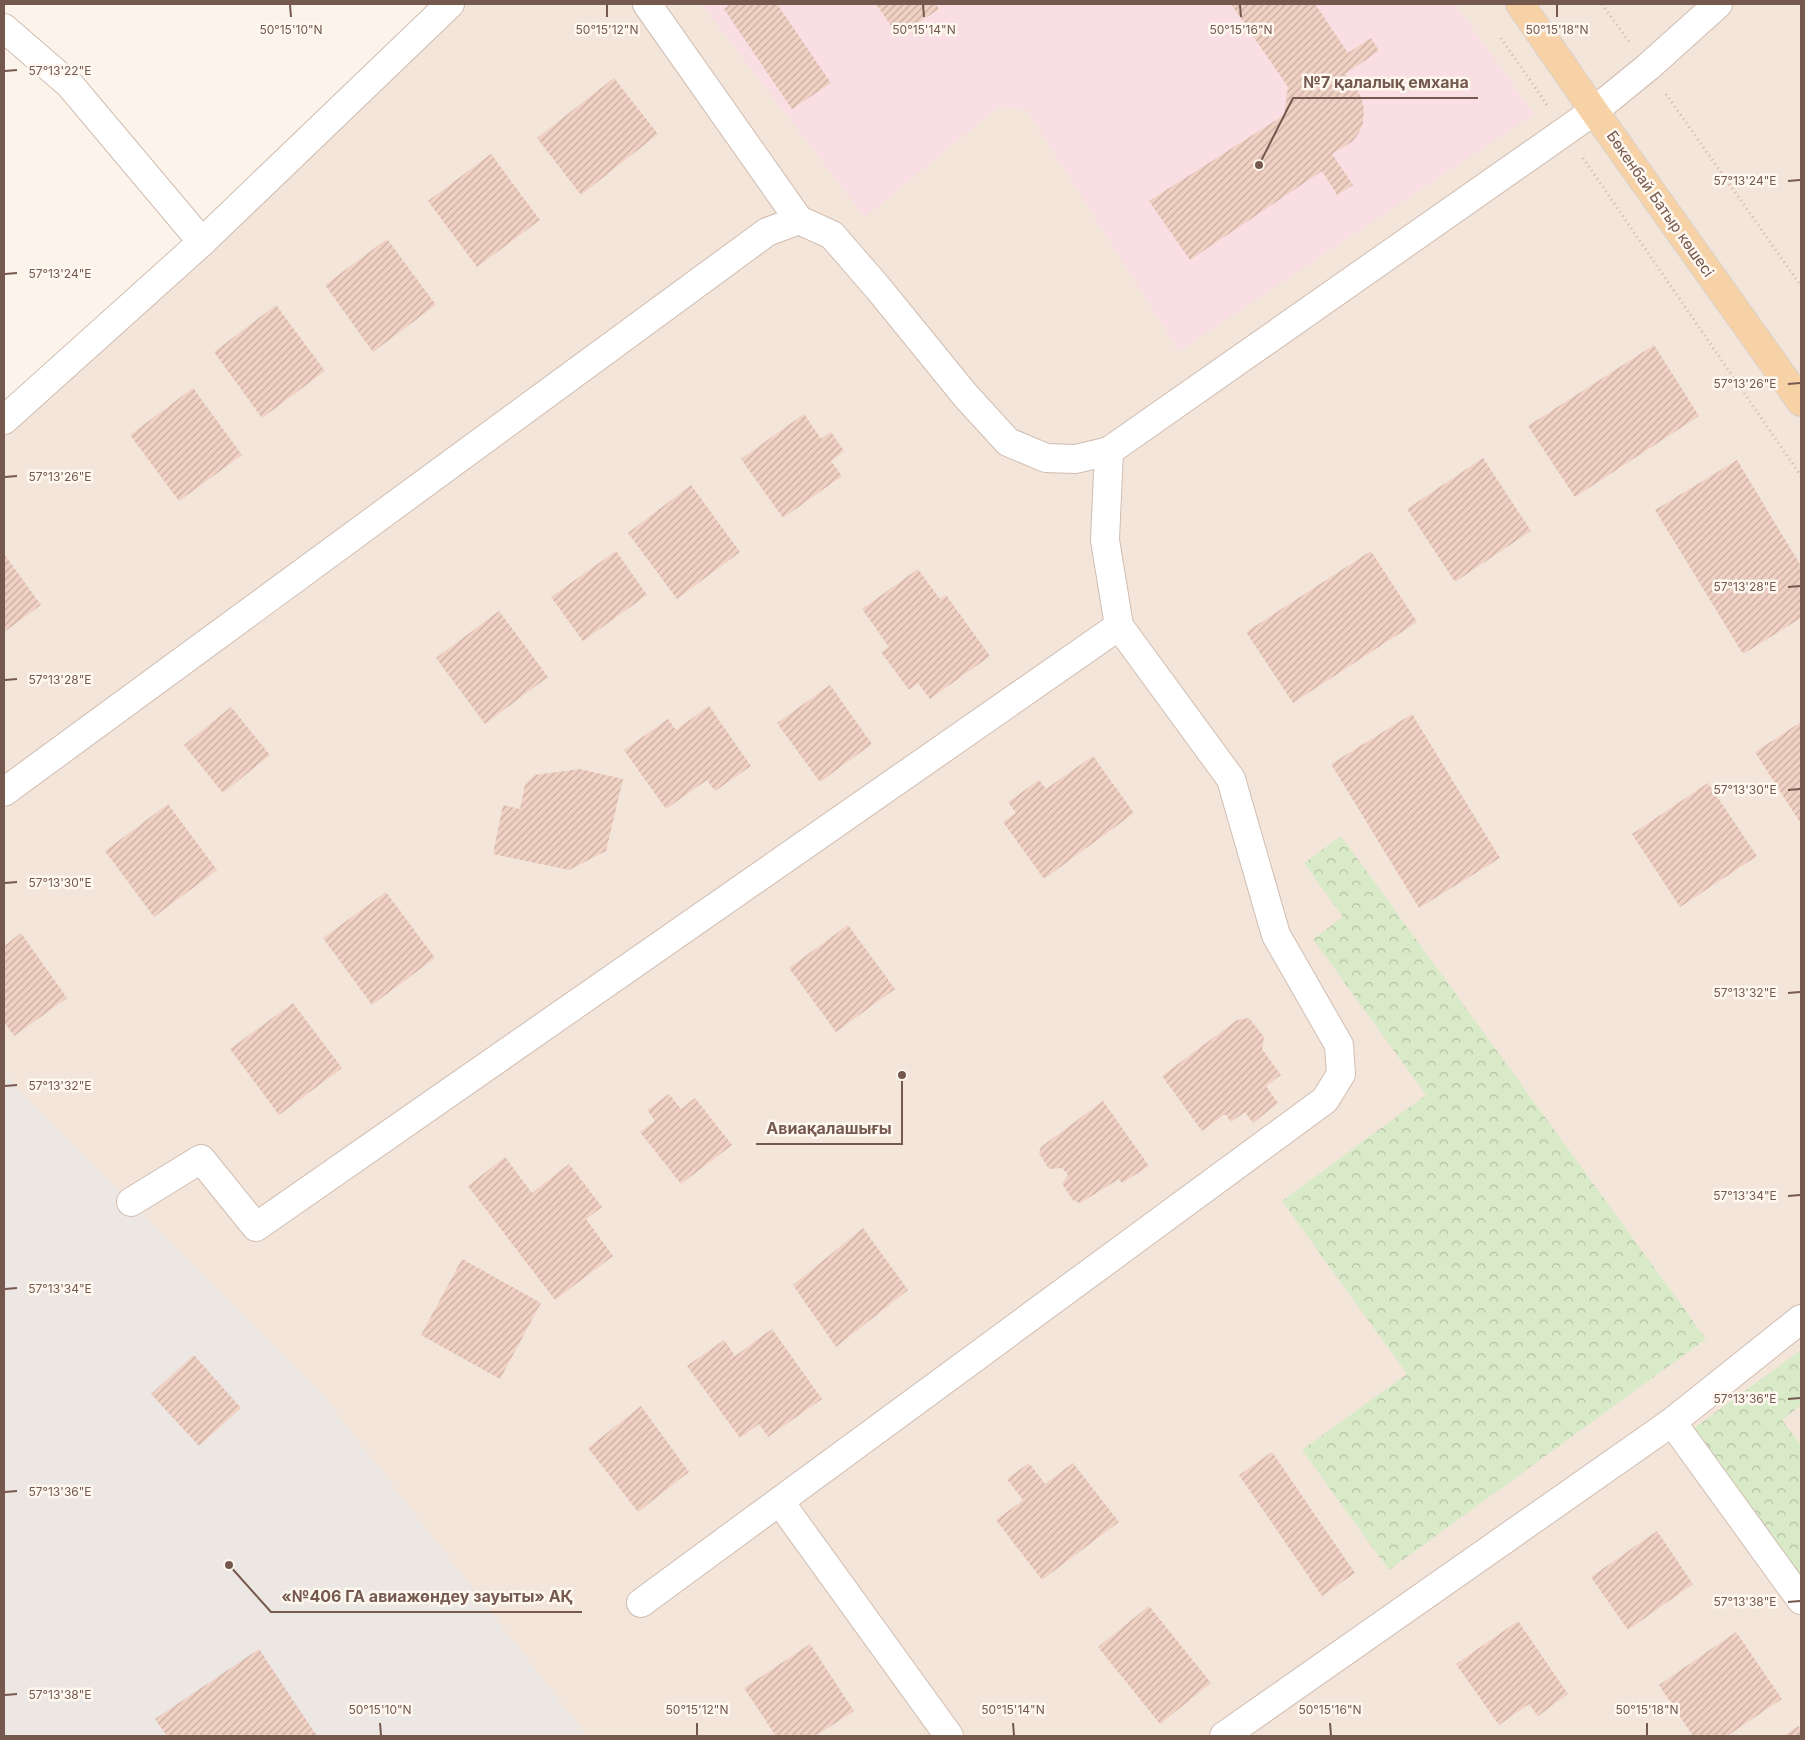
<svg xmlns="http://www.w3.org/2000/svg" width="1805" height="1740" viewBox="0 0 1805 1740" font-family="Inter,sans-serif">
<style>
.residential{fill:#f3e5d9}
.industrial{fill:#ede7e3}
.medical{fill:#f9dee4}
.forest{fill:url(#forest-crowns)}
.building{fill:url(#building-hatch)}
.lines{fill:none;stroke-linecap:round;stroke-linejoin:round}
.minor-casing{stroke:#d0bdb2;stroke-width:30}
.major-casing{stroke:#d9d1cd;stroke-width:30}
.path{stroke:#d6b4a5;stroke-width:3;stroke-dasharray:1 4;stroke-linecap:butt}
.minor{stroke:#fff;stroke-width:28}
.major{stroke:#f7d2a6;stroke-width:28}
.ticks{fill:none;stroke:#76594e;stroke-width:2}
.labels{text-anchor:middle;stroke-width:5;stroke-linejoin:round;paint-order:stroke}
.street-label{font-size:15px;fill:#76594e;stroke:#fef8f1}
.ticks-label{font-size:12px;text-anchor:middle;fill:#76594e;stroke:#fef8f1;stroke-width:5;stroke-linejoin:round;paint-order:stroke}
.leader{fill:none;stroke:#76594e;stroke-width:2}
.callout-dot{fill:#76594e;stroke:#fef8f1;stroke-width:2}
.callout-label{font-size:16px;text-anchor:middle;font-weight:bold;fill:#76594e;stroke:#fef8f1;stroke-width:5;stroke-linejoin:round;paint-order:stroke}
</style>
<defs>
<pattern id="forest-crowns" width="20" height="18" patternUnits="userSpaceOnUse" patternTransform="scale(1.25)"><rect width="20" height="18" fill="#d9eac9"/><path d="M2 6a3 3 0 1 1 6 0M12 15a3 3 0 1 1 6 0" fill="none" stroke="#b5c1a5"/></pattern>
<pattern id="building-hatch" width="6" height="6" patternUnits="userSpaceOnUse" patternTransform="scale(1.25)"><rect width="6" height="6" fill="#f0d1c3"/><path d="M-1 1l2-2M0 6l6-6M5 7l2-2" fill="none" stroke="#c7ada1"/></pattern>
</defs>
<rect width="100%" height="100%" fill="#fcf4ea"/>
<path class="residential" d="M 465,4 L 1801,4 L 1801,1736 L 4,1736 L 4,414 Z"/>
<path class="industrial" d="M 4,1074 L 321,1393 L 587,1736 L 4,1736 Z"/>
<path class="medical" d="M 701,4 L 1455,4 L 1534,114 L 1179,351 L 1027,110 L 1000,106 L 865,217 Z"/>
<g class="forest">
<path d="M 1341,836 L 1706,1339 L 1389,1570 L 1302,1450 L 1407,1374 L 1282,1201 L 1426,1095 L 1313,939 L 1343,917 L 1304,863 Z"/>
<path d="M 1801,1350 L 1801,1405 L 1782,1420 L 1801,1445 L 1801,1575 L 1694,1428 Z"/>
</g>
<g class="building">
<path d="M 731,4 L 777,4 L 831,83 L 792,109 L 724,9 Z"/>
<path d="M 876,4 L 936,4 L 939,9 L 898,36 Z"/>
<path d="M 1231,4 L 1315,4 L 1348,53 L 1371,38 L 1379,51 L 1345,74 L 1354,85 L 1361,97 L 1364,109 L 1363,123 L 1359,133 L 1353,141 L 1332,154 L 1353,185 L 1337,195 L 1322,171 L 1190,260 L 1149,201 L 1284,115 L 1288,87 Z"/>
<path d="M 614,78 L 658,134 L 581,195 L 537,138 Z"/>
<path d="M 491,154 L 540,220 L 477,267 L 428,201 Z"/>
<path d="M 387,239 L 436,305 L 373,352 L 325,285 Z"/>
<path d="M 276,305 L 325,371 L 262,418 L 214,352 Z"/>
<path d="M 1654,345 L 1699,416 L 1575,497 L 1528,426 Z"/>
<path d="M 193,388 L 242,455 L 179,501 L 130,435 Z"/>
<path d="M 804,414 L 821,439 L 831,432 L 844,451 L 831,461 L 842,476 L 783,518 L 741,459 Z"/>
<path d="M 1483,458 L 1531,531 L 1455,582 L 1407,509 Z"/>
<path d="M 1737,460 L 1801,566 L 1801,618 L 1743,654 L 1655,510 Z"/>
<path d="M 691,485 L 740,552 L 677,599 L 628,533 Z"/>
<path d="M 616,551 L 647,595 L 583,641 L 551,597 Z"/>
<path d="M 1371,551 L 1417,622 L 1293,703 L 1246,632 Z"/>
<path d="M 4,554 L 41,605 L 4,632 Z"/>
<path d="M 918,569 L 940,599 L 946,595 L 990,656 L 930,699 L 918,683 L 909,690 L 881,652 L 889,647 L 862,609 Z"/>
<path d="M 499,611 L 548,677 L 485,724 L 436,658 Z"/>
<path d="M 830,685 L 872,744 L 820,782 L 777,723 Z"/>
<path d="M 709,706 L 751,766 L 715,791 L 707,780 L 666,809 L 624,750 L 668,719 L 676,730 Z"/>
<path d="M 231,707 L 270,755 L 223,793 L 184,745 Z"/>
<path d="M 1412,714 L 1500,858 L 1419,908 L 1331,764 Z"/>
<path d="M 1801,722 L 1801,824 L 1755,752 Z"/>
<path d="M 1093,756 L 1134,813 L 1044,879 L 1003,822 L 1016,813 L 1008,802 L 1039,780 L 1046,789 Z"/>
<path d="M 580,769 L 623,779 L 606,851 L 569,870 L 493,854 L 503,805 L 520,809 L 525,784 L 535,775 Z"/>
<path d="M 1708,783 L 1757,856 L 1680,907 L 1632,834 Z"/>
<path d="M 168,804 L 217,870 L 154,917 L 105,851 Z"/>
<path d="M 386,892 L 435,958 L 372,1005 L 323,938 Z"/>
<path d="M 848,925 L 895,989 L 836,1032 L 789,968 Z"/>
<path d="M 21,933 L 67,998 L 14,1036 L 4,1022 L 4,946 Z"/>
<path d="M 293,1003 L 342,1068 L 279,1115 L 230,1049 Z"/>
<path d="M 1249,1018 L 1264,1037 L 1262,1049 L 1281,1075 L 1266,1086 L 1278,1103 L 1253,1123 L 1245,1112 L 1231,1122 L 1225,1114 L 1202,1131 L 1162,1076 L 1237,1020 Z"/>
<path d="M 669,1094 L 681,1109 L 695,1098 L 732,1145 L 681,1184 L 640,1132 L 655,1121 L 647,1110 Z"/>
<path d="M 1103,1101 L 1149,1166 L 1122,1183 L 1119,1179 L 1080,1203 L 1073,1200 L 1062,1184 L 1068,1175 L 1062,1168 L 1049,1169 L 1039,1153 L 1041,1147 Z"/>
<path d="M 505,1157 L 532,1193 L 569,1164 L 602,1207 L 586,1219 L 613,1256 L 555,1300 L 468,1186 Z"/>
<path d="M 863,1228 L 908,1290 L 836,1347 L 793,1285 Z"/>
<path d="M 462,1259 L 541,1303 L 500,1379 L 421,1335 Z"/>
<path d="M 772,1329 L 822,1399 L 768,1437 L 759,1424 L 740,1438 L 687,1366 L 724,1340 L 735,1356 Z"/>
<path d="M 194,1355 L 241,1408 L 199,1446 L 151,1394 Z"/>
<path d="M 641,1406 L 689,1472 L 638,1512 L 588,1448 Z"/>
<path d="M 1272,1452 L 1355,1573 L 1322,1596 L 1239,1475 Z"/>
<path d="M 1029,1463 L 1045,1484 L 1073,1463 L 1119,1522 L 1042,1580 L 996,1520 L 1023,1500 L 1007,1479 Z"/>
<path d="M 1657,1531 L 1693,1584 L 1628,1630 L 1591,1577 Z"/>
<path d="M 1149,1606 L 1211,1683 L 1160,1724 L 1098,1647 Z"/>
<path d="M 1518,1621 L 1568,1694 L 1538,1716 L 1529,1704 L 1499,1725 L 1456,1664 Z"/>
<path d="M 1736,1632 L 1782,1699 L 1727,1736 L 1693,1736 L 1659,1685 Z"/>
<path d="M 810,1644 L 854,1711 L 815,1736 L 776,1736 L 744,1688 Z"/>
<path d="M 259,1649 L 317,1736 L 167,1736 L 155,1719 Z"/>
<path d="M 1799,1726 L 1801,1729 L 1801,1736 L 1783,1736 Z"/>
</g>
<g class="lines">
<g class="minor-casing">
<g id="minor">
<path d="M 647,4 L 799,220"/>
<path d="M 4,28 L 70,85 L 202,242"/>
<path d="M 4,420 L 202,242 L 450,4"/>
<path d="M 4,792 L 767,232 L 799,220 L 832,235 L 878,288 L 965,395 L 1008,442 L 1046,458 L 1076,459 L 1109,451"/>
<path d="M 131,1202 L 201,1159 L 256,1227 L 1119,626"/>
<path d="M 1672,1422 L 1801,1600"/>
<path d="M 780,1502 L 949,1736"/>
<path d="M 641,1603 L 1325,1100 L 1341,1074 L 1339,1045 L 1276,935 L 1231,779 L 1119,626 L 1105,540 L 1109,451 L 1594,111 L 1648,67 L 1718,4"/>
<path d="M 1224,1736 L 1672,1422 L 1801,1319"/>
</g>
</g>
<g class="major-casing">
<path id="major" d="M 1520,4 L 1594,111 L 1801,402"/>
</g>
<g class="path">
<path d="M 1602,4 L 1629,42"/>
<path d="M 1501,38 L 1547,105"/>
<path d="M 1666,94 L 1801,286"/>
<path d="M 1583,158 L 1801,476"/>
</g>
<use href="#minor" class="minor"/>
<use href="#major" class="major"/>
</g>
<path class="ticks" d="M 290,5 L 291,17M 607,5 L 607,17M 923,5 L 924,17M 1240,5 L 1241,17M 1557,5 L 1557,17M 5,71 L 17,70M 1788,181 L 1800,180M 5,274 L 17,273M 1788,384 L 1800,383M 5,477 L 17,476M 1788,587 L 1800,586M 5,680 L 17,679M 1788,790 L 1800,789M 5,883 L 17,882M 1788,993 L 1800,992M 5,1086 L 17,1085M 1788,1196 L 1800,1195M 5,1289 L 17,1288M 1788,1399 L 1800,1398M 5,1492 L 17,1491M 1788,1602 L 1800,1601M 5,1695 L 17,1694M 380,1723 L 381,1735M 697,1723 L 697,1735M 1013,1723 L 1014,1735M 1330,1723 L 1331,1735M 1647,1723 L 1647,1735"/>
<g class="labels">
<g class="street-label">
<text transform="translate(1660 204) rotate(55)" y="5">Бөкенбай Батыр көшесі</text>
</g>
</g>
<g class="ticks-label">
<text x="291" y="34">50°15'10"N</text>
<text x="607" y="34">50°15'12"N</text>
<text x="924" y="34">50°15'14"N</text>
<text x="1241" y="34">50°15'16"N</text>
<text x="1557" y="34">50°15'18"N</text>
<text x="60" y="75">57°13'22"E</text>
<text x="1745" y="185">57°13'24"E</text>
<text x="60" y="278">57°13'24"E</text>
<text x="1745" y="388">57°13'26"E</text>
<text x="60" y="481">57°13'26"E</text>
<text x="1745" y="591">57°13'28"E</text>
<text x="60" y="684">57°13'28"E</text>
<text x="1745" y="794">57°13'30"E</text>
<text x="60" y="887">57°13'30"E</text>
<text x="1745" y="997">57°13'32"E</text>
<text x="60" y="1090">57°13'32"E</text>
<text x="1745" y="1200">57°13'34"E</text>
<text x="60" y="1293">57°13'34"E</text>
<text x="1745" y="1403">57°13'36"E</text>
<text x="60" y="1496">57°13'36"E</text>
<text x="1745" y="1606">57°13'38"E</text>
<text x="60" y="1699">57°13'38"E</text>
<text x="380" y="1714">50°15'10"N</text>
<text x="697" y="1714">50°15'12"N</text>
<text x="1013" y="1714">50°15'14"N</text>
<text x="1330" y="1714">50°15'16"N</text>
<text x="1647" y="1714">50°15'18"N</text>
</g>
<path class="leader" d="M1259 165L1293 98H1478M902 1075L902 1144H756M229 1565L271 1612H582"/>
<g class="callout-dot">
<circle cx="1259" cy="165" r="5"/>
<circle cx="902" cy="1075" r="5"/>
<circle cx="229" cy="1565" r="5"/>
</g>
<g class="callout-label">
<text x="1386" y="88">№7 қалалық емхана</text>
<text x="829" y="1134">Авиақалашығы</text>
<text x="427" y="1602">«№406 ГА авиажөндеу зауыты» АҚ</text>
</g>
<rect width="1805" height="1740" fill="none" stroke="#76594e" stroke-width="10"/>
</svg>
